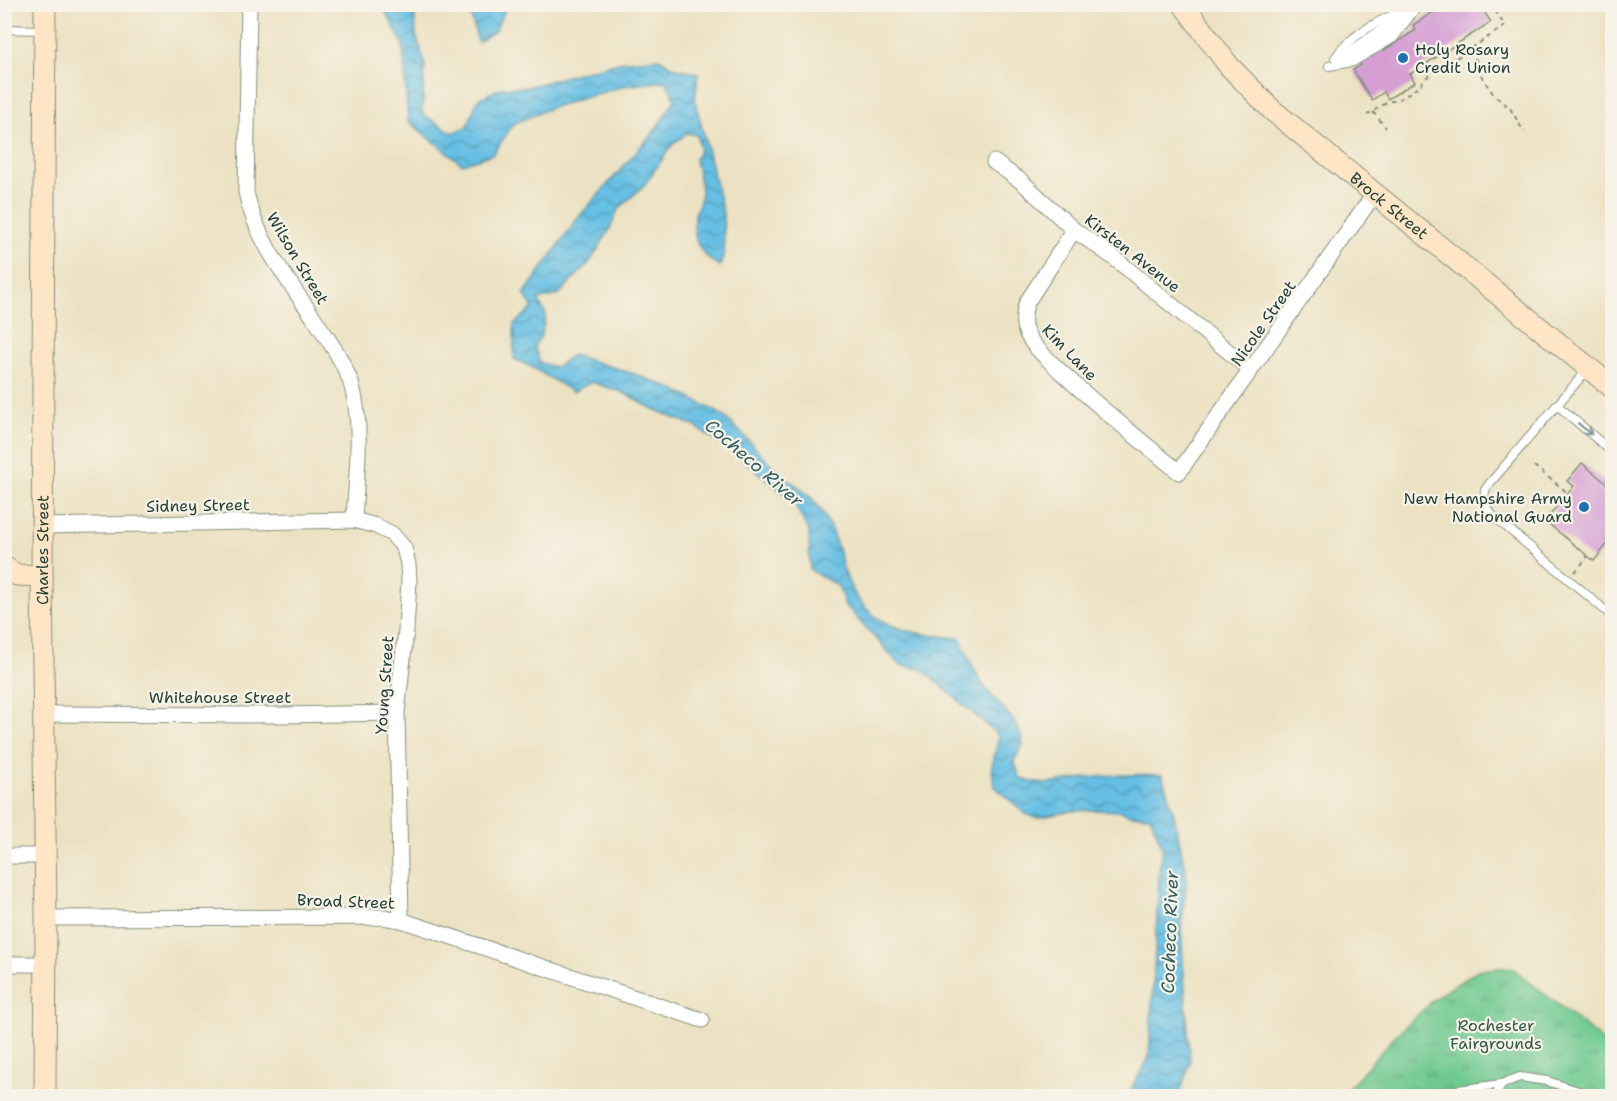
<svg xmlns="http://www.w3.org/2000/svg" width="1617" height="1101" viewBox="0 0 1617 1101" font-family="'Shantell Sans',sans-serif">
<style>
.park{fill:url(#park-tufts);stroke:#468362;stroke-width:1.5}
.water{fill:url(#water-waves);stroke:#427e8c;stroke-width:1.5}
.building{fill:#d69fd4}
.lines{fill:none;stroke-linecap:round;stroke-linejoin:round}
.lane-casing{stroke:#86907c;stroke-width:10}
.street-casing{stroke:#86907c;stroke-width:17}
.secondary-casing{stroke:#86907c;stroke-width:23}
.path{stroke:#86907c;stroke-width:2;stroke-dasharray:4.5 4.5;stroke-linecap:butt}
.lane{stroke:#fff;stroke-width:8}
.street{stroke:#fff;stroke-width:15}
.secondary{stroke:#fde5c5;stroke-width:21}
.oneway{stroke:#8f9e9a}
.poi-dot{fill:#1f6fb2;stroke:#f7f3e8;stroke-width:2}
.labels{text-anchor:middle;stroke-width:4.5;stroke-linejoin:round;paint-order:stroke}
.poi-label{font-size:16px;fill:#1f3d34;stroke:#f7f3e8;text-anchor:start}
.street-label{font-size:16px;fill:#1f3d34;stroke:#f7f3e8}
.park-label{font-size:16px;fill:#2f5946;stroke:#f7f3e8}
.water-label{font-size:18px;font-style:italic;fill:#315e60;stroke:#f7f3e8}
</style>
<defs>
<pattern id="park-tufts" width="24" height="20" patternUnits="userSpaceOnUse" patternTransform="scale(1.5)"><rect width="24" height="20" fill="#6ec990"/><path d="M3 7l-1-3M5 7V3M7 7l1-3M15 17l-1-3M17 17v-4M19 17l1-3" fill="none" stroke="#5aa476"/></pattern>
<pattern id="water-waves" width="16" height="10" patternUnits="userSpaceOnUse" patternTransform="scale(1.5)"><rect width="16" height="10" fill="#66bfe4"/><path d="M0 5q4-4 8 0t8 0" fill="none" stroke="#539cba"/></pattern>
</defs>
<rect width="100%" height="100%" fill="#f7f3e8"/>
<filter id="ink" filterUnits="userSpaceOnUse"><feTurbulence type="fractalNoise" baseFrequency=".0167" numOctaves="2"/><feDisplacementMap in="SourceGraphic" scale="12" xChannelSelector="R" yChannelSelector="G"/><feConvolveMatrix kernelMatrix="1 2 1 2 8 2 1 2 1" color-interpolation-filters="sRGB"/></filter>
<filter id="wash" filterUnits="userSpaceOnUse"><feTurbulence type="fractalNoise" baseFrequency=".008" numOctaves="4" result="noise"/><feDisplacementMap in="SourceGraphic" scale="24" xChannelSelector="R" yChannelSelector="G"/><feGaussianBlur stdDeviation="1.35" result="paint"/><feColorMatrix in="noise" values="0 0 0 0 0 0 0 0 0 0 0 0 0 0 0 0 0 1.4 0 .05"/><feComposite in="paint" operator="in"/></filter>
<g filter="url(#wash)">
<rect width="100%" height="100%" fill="#ece2c3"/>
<path class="park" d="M 1511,967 L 1612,1048 L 1612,1096 L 1331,1096 L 1345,1092 L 1394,1037 L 1438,996 L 1478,970 Z"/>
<g class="water">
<path d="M 475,4 L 507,5 L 495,31 L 478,42 L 471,16 Z"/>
<path d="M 382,5 L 414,5 L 416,35 L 425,63 L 422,114 L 453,133 L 467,127 L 478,99 L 501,88 L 527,87 L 619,62 L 659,58 L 675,68 L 698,73 L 695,100 L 723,213 L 724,253 L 720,266 C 699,255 691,238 695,215 C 696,209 700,203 701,197 C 702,185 697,170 695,159 L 700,150 L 697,135 L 687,133 L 672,145 L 645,184 L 618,210 L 610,229 L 590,262 L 558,295 L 538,300 L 546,315 L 541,336 L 534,346 L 540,363 L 556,367 L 572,355 C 616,368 659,380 700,403 C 707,407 717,411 723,416 C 741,430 758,452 775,468 C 786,479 802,488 813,500 C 831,520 837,546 844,570 C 862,628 907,634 960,638 C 967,653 974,672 984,686 C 1000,709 1017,714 1023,745 L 1014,761 L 1020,778 C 1046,789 1060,781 1086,778 C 1111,775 1137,774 1162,775 L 1174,815 L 1187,879 L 1181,928 L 1190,1063 L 1179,1096 L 1127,1096 L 1149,1058 L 1160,862 L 1163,848 L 1150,816 L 1130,815 L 1120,811 L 1098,810 L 1072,811 L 1037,818 L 1026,814 L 994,786 L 992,766 L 997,746 L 998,735 L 923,670 L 900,665 L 845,605 L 838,586 L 810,570 L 809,532 L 794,503 L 744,460 L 694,426 L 653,409 L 622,392 L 591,382 L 573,392 L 530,366 L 514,359 L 514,324 L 533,308 L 524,294 L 578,218 L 653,133 L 675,100 L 666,81 L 624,86 L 550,108 L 513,124 L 493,154 L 462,164 L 408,121 L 403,44 Z"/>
</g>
<g id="blocks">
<g class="building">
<path d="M 1446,4 L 1479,4 L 1491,22 L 1410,74 L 1415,82 L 1388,99 L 1384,92 L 1372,100 L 1353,70 L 1361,65 L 1345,41 L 1368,27 L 1383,51 L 1416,30 L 1413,25 Z"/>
<path d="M 1582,463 L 1612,488 L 1612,538 L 1594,561 L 1545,521 L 1574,486 L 1567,481 Z"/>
</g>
</g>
</g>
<g filter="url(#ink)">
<use href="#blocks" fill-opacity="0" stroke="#86907c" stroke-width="1.5"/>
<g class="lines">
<g class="lane-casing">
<g id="lane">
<path d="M 4,29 L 42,30"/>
<path d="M 1335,58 C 1351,34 1379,21 1405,9"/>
<path d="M 1337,60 L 1414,7"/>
<path d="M 1341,61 L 1388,34 L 1403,19"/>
<path d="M 1329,66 L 1353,62 L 1394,38 L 1419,4"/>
<path d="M 1588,369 L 1490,483 L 1485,490 L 1484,504 L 1491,514 L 1612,616"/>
<path d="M 1557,405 L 1612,452"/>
<path d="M 1416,1096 L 1501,1084 L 1520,1077 L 1547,1081 L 1594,1096"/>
<path d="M 1496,1096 L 1501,1084"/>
</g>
</g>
<g class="street-casing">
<g id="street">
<path d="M 249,4 L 246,192 C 256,242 292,285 320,327 C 332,345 344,363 351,383 C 364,426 356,476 354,520"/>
<path d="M 994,162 L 1021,181 L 1074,230 L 1113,257 L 1251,370"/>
<path d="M 1074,230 L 1027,302 C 1024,311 1022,320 1025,329 C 1030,345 1048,359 1060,371 C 1098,407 1139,439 1179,472 L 1375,193"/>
<path d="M 42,526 L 354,520 L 376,526 L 392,534 L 404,548 L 408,564 L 409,581 L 406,630 L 397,713 L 401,920"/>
<path d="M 43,714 L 281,715 L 397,713"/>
<path d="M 4,856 L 45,856"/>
<path d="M 46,918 L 382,917 L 401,920 L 702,1020"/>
<path d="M 4,964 L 45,964"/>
</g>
</g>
<g class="secondary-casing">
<g id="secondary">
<path id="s1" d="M 1183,4 L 1229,66 L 1272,110 L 1612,387"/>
<path d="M 4,567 L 17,575 L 42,576"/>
<path id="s2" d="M 45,1096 L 46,918 L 42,576 L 45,4"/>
</g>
</g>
<g class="path">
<path d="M 1484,12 L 1492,7"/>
<path d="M 1469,51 L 1476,60 L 1482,77 L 1494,95 L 1510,108 L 1524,132"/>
<path d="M 1373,112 L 1386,128"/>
<path d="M 1367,115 L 1389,101 L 1396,101 L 1420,86 L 1424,79 L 1505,26 L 1491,4"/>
<path d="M 1534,466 L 1568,493"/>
<path d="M 1575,572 L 1588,556"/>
</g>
<use href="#lane" class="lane"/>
<use href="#street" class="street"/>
<use href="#secondary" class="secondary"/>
</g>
<defs><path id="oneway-shaft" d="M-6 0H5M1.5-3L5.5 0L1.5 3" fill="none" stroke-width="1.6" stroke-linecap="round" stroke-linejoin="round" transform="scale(1.5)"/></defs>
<use class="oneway" href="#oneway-shaft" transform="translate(1585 429) rotate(40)"/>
</g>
<g class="poi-dot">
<circle cx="1403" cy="58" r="6"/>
<circle cx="1584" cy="507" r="6"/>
</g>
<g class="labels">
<g class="poi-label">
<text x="1415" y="55">Holy Rosary<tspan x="1415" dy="18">Credit Union</tspan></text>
<text x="1572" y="504" text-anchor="end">New Hampshire Army<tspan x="1572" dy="18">National Guard</tspan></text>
</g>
<g class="street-label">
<text dy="6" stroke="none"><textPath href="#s1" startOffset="290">Brock Street</textPath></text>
<text transform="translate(1133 253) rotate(38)" y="6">Kirsten Avenue</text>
<text transform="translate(298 258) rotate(59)" y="6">Wilson Street</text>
<text transform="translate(1263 323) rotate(-55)" y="6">Nicole Street</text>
<text transform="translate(1070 352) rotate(46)" y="6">Kim Lane</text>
<text transform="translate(198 505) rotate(-1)" y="6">Sidney Street</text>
<text dy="6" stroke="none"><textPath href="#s2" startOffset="546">Charles Street</textPath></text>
<text transform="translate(384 685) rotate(-86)" y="6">Young Street</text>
<text x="220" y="703">Whitehouse Street</text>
<text transform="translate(346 901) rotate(2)" y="6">Broad Street</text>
</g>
<g class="park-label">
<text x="1496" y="1031">Rochester<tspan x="1496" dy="18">Fairgrounds</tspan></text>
</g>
<g class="water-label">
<text transform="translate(754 463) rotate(41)" y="6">Cocheco River</text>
<text transform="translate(1170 932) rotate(-88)" y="6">Cocheco River</text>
</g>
</g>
<rect width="1617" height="1101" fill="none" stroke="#f7f3e8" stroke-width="24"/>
</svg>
